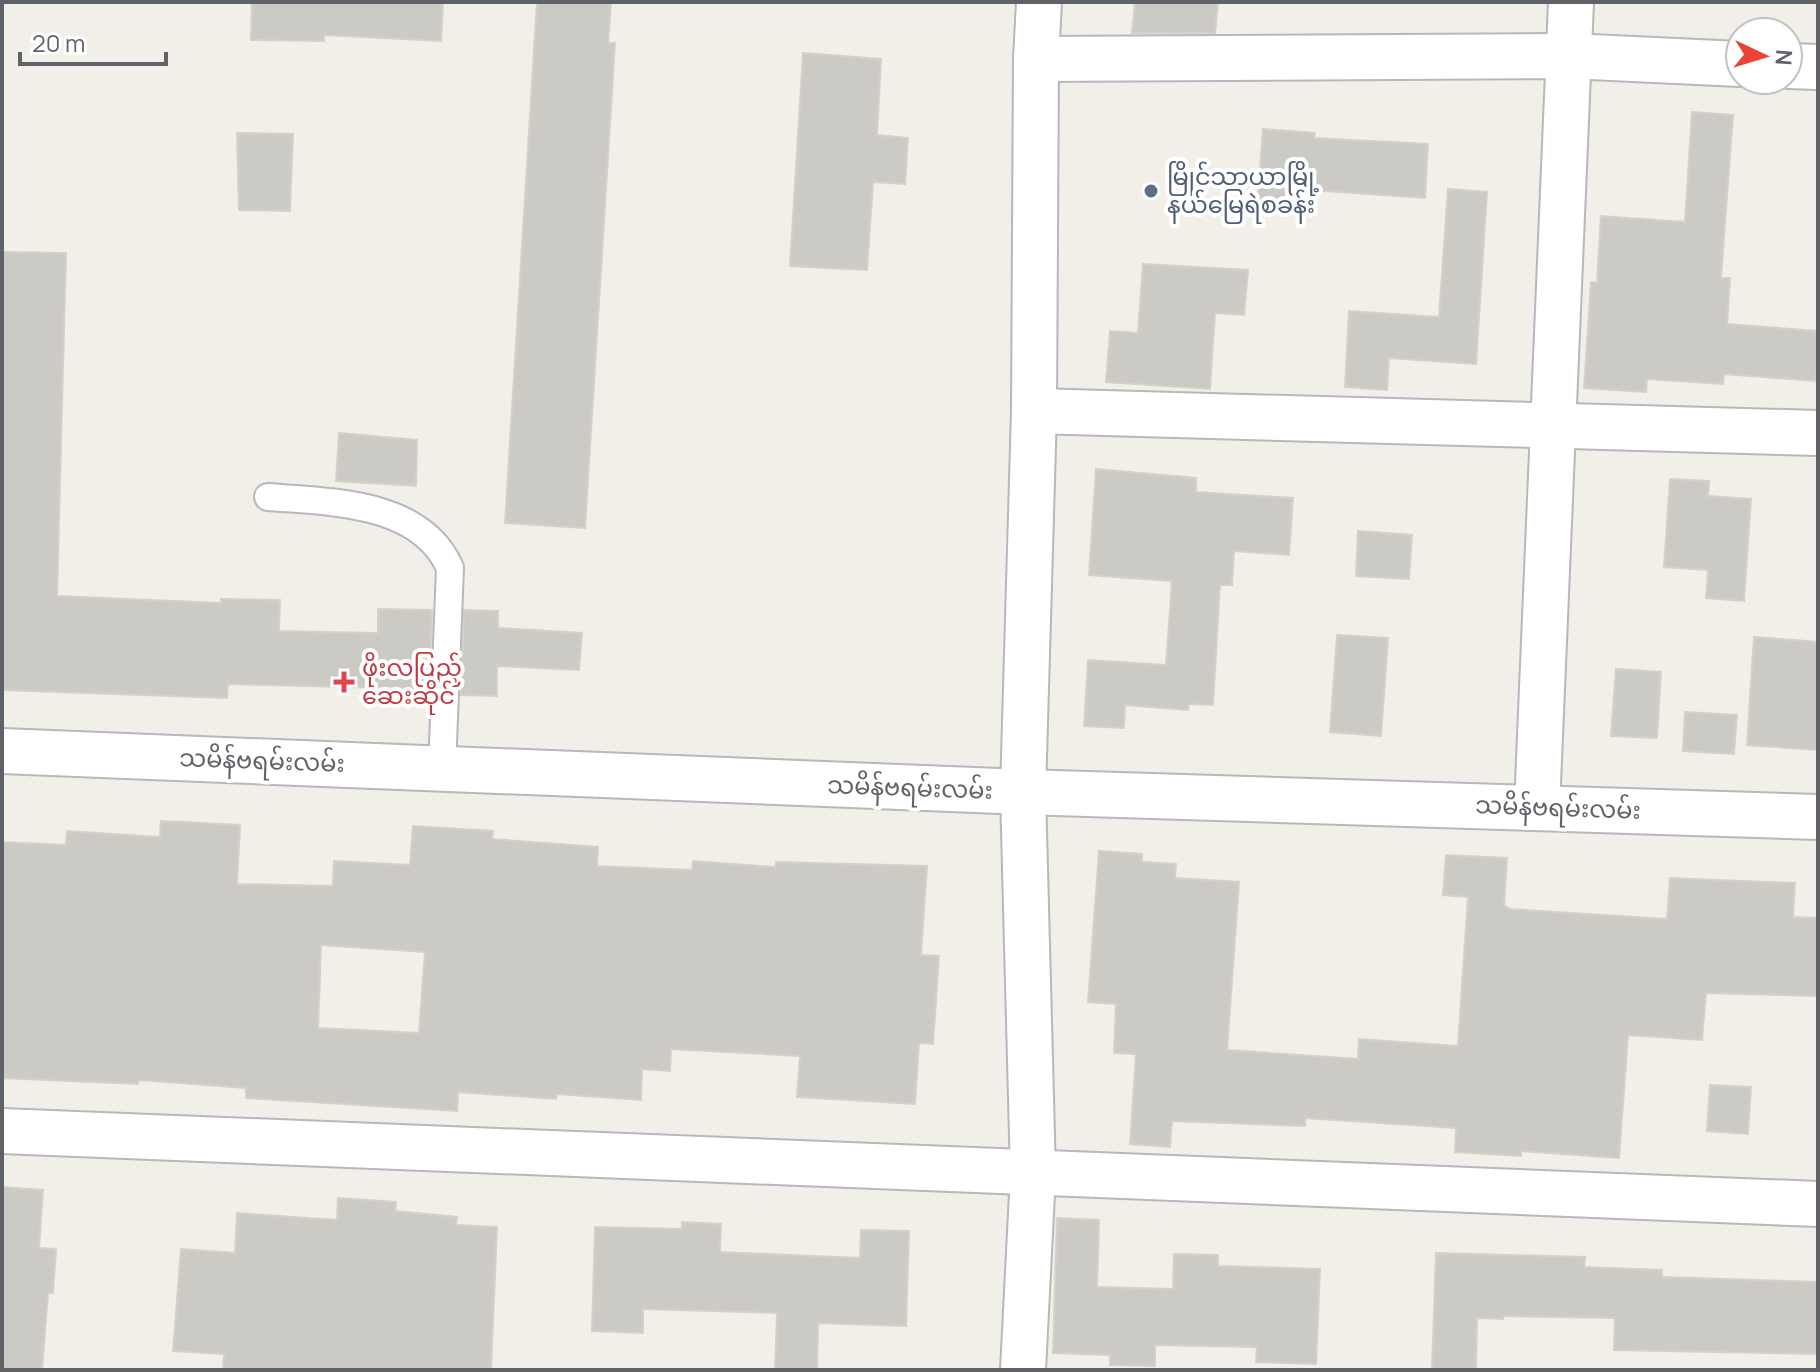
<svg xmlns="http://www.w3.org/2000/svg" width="1820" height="1372" viewBox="0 0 1820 1372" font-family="Manrope,'Noto Sans Myanmar',sans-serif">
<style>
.building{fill:#cccac5;stroke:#d6d1c6;stroke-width:2;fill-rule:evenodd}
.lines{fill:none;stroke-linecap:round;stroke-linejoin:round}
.lane-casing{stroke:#b5b8bc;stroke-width:30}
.street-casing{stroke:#b5b8bc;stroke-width:48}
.lane{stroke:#fff;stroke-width:26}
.street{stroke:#fff;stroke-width:44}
.service-dot{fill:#5c6f8a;stroke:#fff;stroke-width:3}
.health-dot{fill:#e0444e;stroke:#fff;stroke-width:3}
.labels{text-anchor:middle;stroke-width:8;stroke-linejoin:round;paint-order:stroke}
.service-label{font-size:24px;fill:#4e5e75;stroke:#fff;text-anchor:start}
.health-label{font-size:24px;fill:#be3a42;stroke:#fff;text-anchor:start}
.street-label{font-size:24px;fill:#5f6368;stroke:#fff}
</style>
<rect width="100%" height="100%" fill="#f1efe8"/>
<g class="building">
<path d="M 252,2 L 443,2 L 441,41 L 324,35 L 324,41 L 251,40 Z"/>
<path d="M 537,2 L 611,2 L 608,43 L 615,43 L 585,528 L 505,523 Z"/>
<path d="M 1135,2 L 1218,2 L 1215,33 L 1132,33 Z"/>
<path d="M 803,53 L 881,59 L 877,135 L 908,138 L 905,184 L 873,182 L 867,270 L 790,266 Z"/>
<path d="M 1692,112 L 1733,115 L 1721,278 L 1730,278 L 1727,324 L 1818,331 L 1816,381 L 1724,374 L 1723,384 L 1647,379 L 1646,392 L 1584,388 L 1591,282 L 1597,283 L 1601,216 L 1685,222 Z"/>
<path d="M 1263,129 L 1315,133 L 1314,138 L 1428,144 L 1425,198 L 1311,190 L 1309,214 L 1257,211 Z"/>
<path d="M 237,133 L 293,134 L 290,211 L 239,210 Z"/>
<path d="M 1448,189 L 1487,192 L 1476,364 L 1389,358 L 1387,390 L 1345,387 L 1349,311 L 1439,317 Z"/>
<path d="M 2,252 L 66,253 L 57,596 L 221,603 L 221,599 L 280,600 L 279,631 L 378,633 L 378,609 L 432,610 L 429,689 L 228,684 L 227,698 L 2,690 Z"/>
<path d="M 1143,264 L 1248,270 L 1244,315 L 1215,313 L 1210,389 L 1106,382 L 1110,331 L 1138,333 Z"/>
<path d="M 339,433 L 417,440 L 416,486 L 336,481 Z"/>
<path d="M 1096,469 L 1196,478 L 1196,492 L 1293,498 L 1289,555 L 1234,551 L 1232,585 L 1220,585 L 1213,705 L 1189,704 L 1188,710 L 1125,705 L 1124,728 L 1084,726 L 1088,660 L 1166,665 L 1172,581 L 1089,575 Z"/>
<path d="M 1670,479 L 1709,481 L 1708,496 L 1751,499 L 1744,601 L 1706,598 L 1708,570 L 1664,567 Z"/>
<path d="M 1358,531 L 1412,535 L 1409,579 L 1356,576 Z"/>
<path d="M 464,610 L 498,611 L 498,628 L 582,633 L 579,670 L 497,666 L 497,696 L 461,695 Z"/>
<path d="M 1337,635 L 1388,638 L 1381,736 L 1330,732 Z"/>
<path d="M 1754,637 L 1818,642 L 1818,750 L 1747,745 Z"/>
<path d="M 1616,669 L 1661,672 L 1657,738 L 1611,736 Z"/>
<path d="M 1685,712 L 1737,715 L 1734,754 L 1683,751 Z"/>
<path d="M 161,821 L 240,825 L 237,884 L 333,886 L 334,861 L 410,865 L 413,826 L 493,831 L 492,839 L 598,847 L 597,866 L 692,870 L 693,861 L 776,867 L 776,862 L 927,866 L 921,955 L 939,956 L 933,1044 L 919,1043 L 915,1104 L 797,1097 L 800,1056 L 671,1049 L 670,1071 L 642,1069 L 641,1100 L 556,1094 L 556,1099 L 458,1092 L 457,1111 L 246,1098 L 246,1088 L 139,1080 L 138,1084 L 2,1078 L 2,842 L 66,845 L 67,831 L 160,837 ZM 321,945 L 425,952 L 419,1033 L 318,1028 Z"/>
<path d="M 1099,851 L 1142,854 L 1142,862 L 1176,864 L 1175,878 L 1239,882 L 1227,1050 L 1358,1059 L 1359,1039 L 1458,1046 L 1468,897 L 1443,895 L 1446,855 L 1507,858 L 1504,906 L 1510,909 L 1667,919 L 1670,878 L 1795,883 L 1793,917 L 1818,918 L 1818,996 L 1706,993 L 1702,1040 L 1628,1035 L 1619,1158 L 1521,1151 L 1521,1156 L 1455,1152 L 1456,1128 L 1305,1118 L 1305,1126 L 1172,1121 L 1170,1147 L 1130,1144 L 1136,1054 L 1114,1053 L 1116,1004 L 1088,1002 Z"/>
<path d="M 1710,1085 L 1751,1087 L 1748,1134 L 1707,1131 Z"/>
<path d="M 2,1187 L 43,1190 L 39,1248 L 56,1249 L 53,1293 L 48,1293 L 42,1370 L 2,1370 Z"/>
<path d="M 338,1198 L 396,1202 L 395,1211 L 457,1217 L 456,1225 L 497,1227 L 491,1370 L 223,1370 L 224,1354 L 173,1351 L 181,1249 L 235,1253 L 237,1213 L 337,1220 Z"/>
<path d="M 1057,1218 L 1099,1220 L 1097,1287 L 1173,1289 L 1174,1254 L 1218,1255 L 1218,1266 L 1320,1269 L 1316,1364 L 1256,1362 L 1257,1347 L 1155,1345 L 1155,1366 L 1110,1365 L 1110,1355 L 1053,1353 Z"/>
<path d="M 682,1222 L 721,1224 L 720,1252 L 860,1258 L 861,1230 L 909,1231 L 906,1326 L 818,1323 L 817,1370 L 775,1370 L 777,1313 L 643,1309 L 643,1333 L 592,1331 L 595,1227 L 682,1229 Z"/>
<path d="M 1436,1253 L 1585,1257 L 1584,1267 L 1662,1270 L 1662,1277 L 1818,1282 L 1818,1354 L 1614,1350 L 1615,1318 L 1503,1316 L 1503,1319 L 1477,1318 L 1476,1370 L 1432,1370 Z"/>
</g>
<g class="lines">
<g class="lane-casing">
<path id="lane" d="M 268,497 C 330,502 421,501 450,568 L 442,768"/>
</g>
<g class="street-casing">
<g id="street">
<path d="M 1036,59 L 1569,56 L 1740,64"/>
<path d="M 1788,66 L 1818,67"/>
<path d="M 1034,411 L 1818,433"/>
<path d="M 2,751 L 1023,792 L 1818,817"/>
<path d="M 1537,807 L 1571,2"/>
<path d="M 2,1131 L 1818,1204"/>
<path d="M 1023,1370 L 1033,1174 L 1023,792 L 1034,411 L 1036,59 L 1039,2"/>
</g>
</g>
<use href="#lane" class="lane"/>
<use href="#street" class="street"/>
</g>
<circle class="service-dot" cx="1151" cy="191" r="8"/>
<path class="health-dot" d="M340 670h8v8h8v8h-8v8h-8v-8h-8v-8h8z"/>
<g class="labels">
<g class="service-label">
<text x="1167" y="185">မြိုင်သာယာမြို့<tspan x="1167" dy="28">နယ်မြေရဲစခန်း</tspan></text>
</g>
<g class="health-label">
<text x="362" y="676">ဖိုးလပြည့်<tspan x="362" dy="28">ဆေးဆိုင်</tspan></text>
</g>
<g class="street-label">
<text transform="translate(262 761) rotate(2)" y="8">သမိန်ဗရမ်းလမ်း</text>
<text transform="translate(910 788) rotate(2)" y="8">သမိန်ဗရမ်းလမ်း</text>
<text transform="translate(1558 808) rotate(2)" y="8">သမိန်ဗရမ်းလမ်း</text>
</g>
</g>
<rect width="1820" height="1372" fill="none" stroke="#5f6368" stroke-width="8"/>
<g transform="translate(1764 56) rotate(94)"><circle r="38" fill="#ffffff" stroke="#bfc1c3" stroke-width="2"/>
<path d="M0-6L14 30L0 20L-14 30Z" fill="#ea4335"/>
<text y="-12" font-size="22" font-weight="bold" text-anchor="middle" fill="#5f6368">N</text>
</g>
<path d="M20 52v12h146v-12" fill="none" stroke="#5f6368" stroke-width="4"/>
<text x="32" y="52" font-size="24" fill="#5f6368" stroke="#ffffff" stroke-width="6" paint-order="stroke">20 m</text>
</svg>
